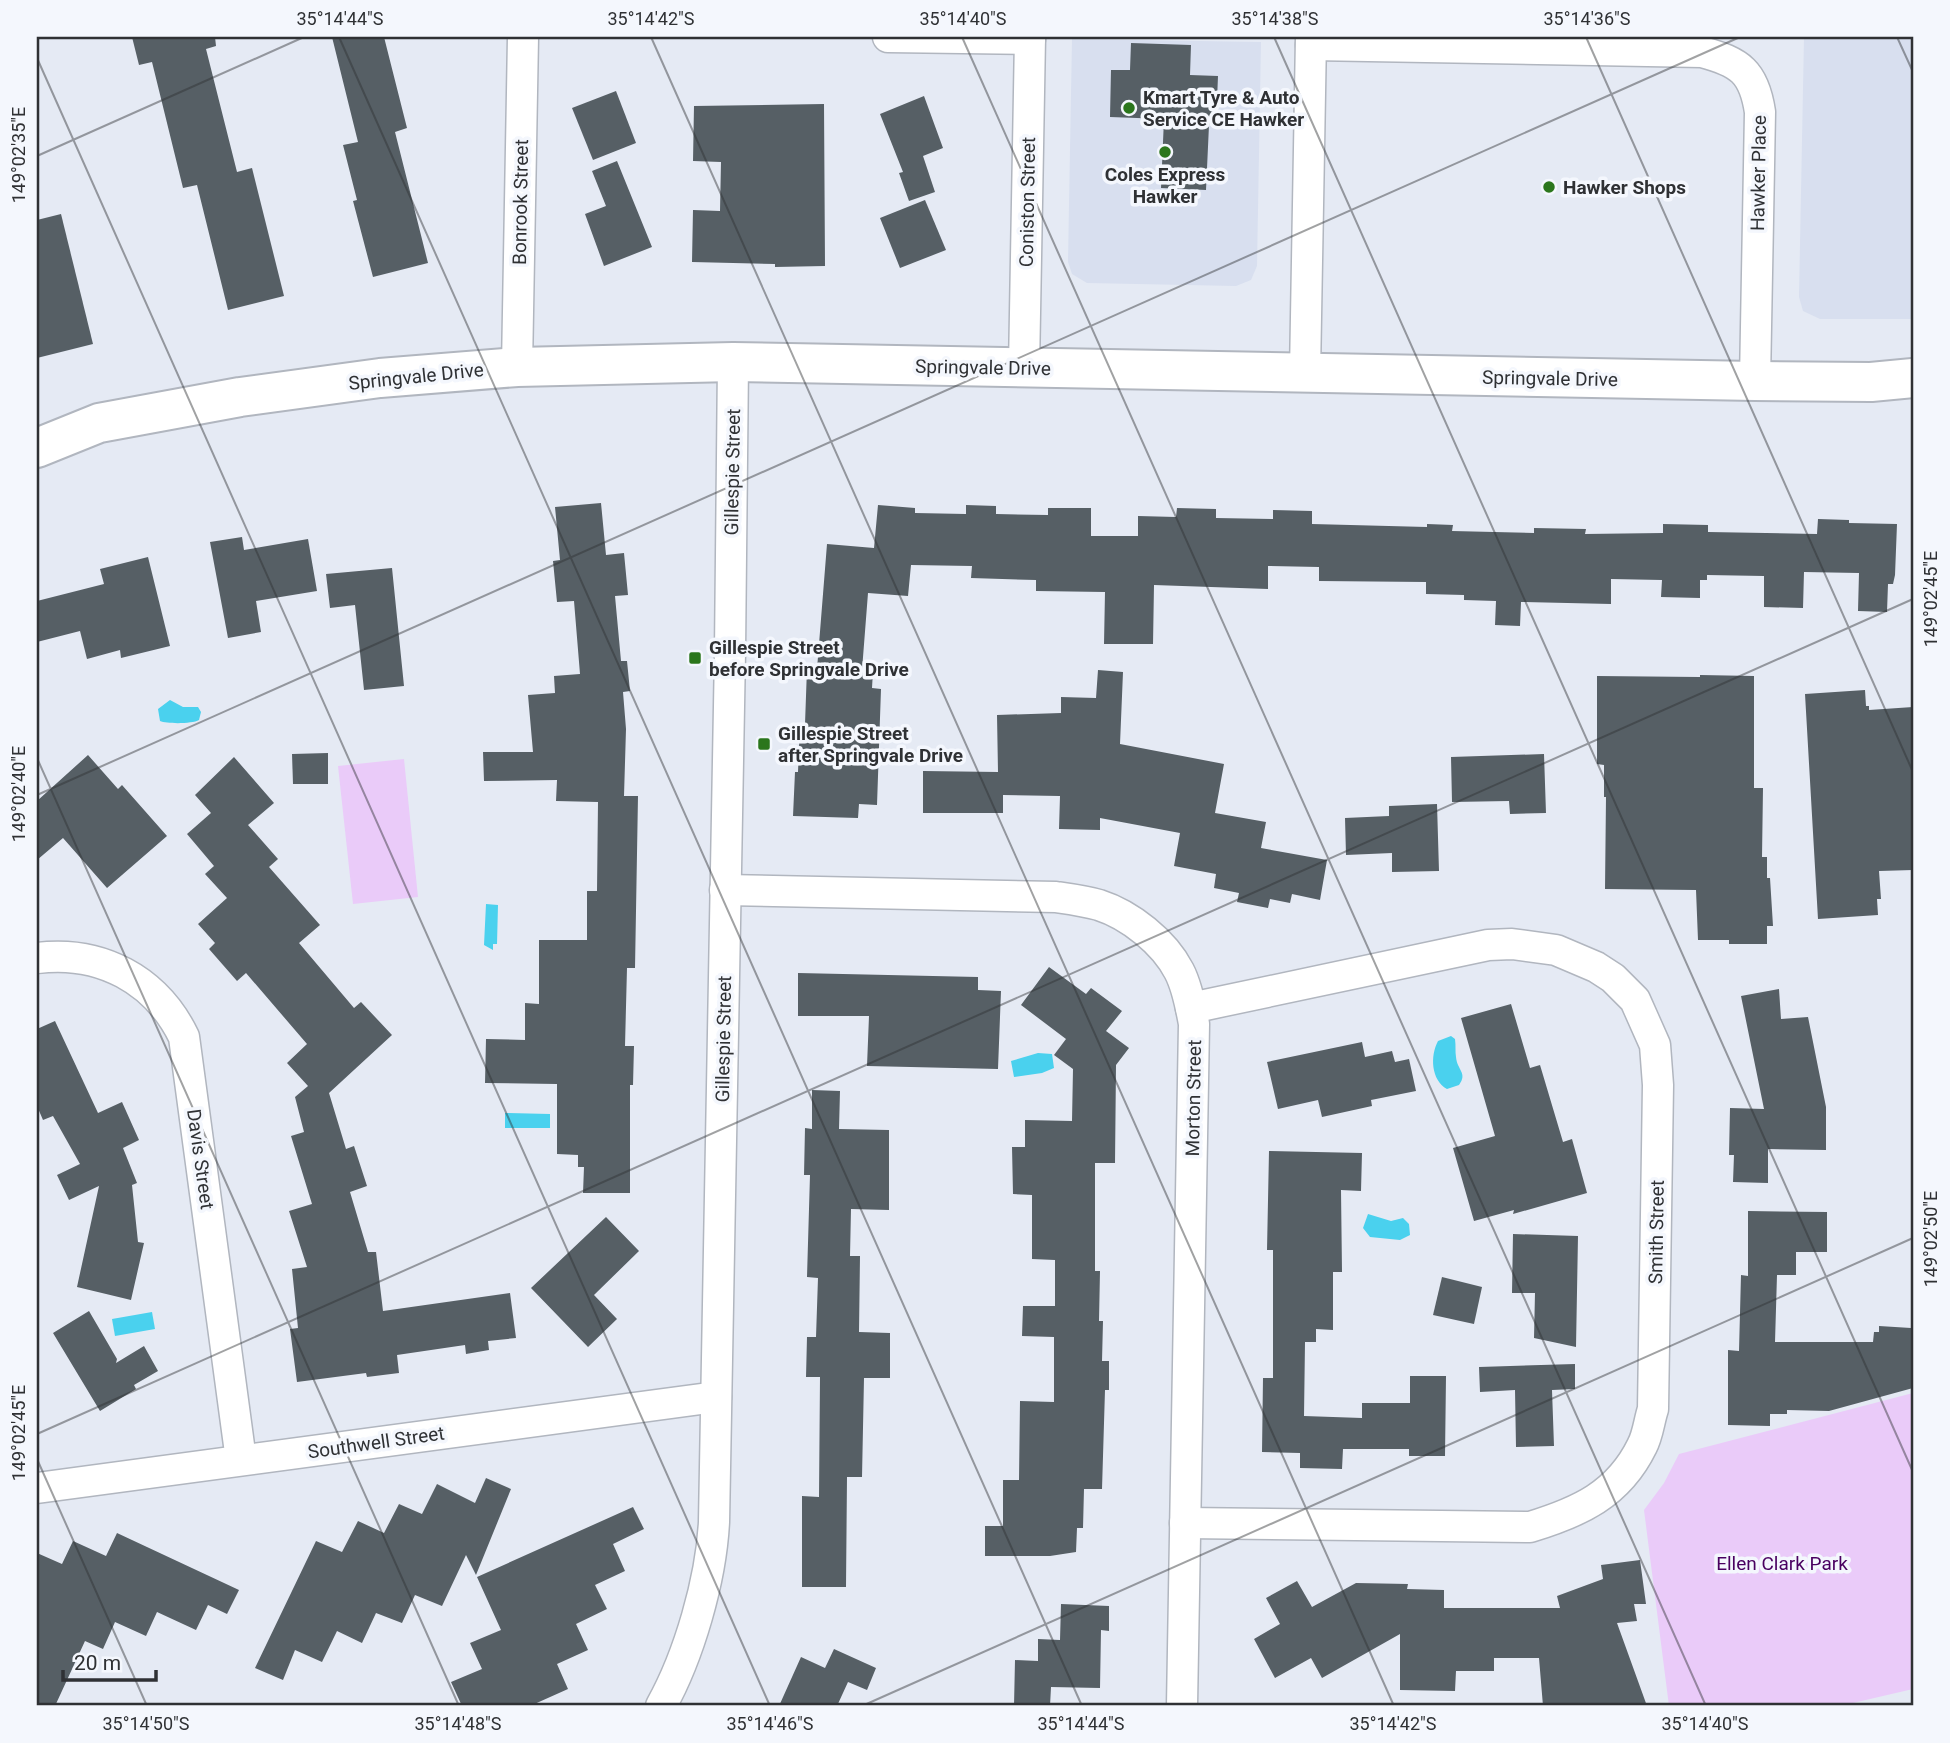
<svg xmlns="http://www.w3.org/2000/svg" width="1950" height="1743" viewBox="0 0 1950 1743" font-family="Roboto,sans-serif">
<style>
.built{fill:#d8dfef}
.green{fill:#eacbf9}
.water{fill:#4ad1ee}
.building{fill:#565f65}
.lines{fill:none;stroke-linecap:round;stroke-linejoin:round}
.street-casing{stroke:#b1b6bf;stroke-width:33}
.secondary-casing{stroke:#b1b6bf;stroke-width:42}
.street{stroke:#fff;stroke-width:30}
.secondary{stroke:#fff;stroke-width:38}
.ticks{fill:none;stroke:#2f3134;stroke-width:2;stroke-opacity:0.45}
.poi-dot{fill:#2b761c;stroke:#f4f7fd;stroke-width:2.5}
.labels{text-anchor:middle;stroke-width:7;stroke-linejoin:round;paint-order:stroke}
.poi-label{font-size:19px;font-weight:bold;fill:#2f3134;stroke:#f4f7fd;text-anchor:start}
.street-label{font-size:19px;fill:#2f3134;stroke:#f4f7fd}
.park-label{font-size:19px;fill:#490060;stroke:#f4f7fd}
.neatline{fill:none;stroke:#2f3134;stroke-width:2.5}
.ticks-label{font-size:18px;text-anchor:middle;fill:#2f3134}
</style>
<rect width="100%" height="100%" fill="#e5eaf4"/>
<g class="built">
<path d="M 1804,37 L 1913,37 L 1913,319 L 1820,319 L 1803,311 L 1799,297 Z"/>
<path d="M 1072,39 L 1261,42 L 1257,266 L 1251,280 L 1236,286 L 1087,283 L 1072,274 L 1068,262 Z"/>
</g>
<g class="green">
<path d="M 404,759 L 418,897 L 353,904 L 338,766 Z"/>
<path d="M 1913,1393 L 1913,1689 L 1840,1706 L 1669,1706 L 1644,1510 L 1664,1483 L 1679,1454 Z"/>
</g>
<g class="water">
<path d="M 170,700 L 183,707 L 198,707 L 201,712 L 199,720 C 192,724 167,724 160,721 L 158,709 Z"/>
<path d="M 486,904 L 498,905 L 497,944 L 493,944 L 493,950 L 484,945 Z"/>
<path d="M 1451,1036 L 1455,1039 C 1456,1046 1455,1051 1456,1057 C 1457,1070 1468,1073 1459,1085 L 1447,1089 C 1431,1080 1430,1056 1438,1041 Z"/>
<path d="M 1038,1053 L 1052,1054 L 1054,1068 L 1042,1073 L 1014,1077 L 1011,1061 Z"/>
<path d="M 505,1113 L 550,1114 L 550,1128 L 505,1128 Z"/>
<path d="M 1368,1214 L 1391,1221 L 1403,1218 L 1409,1224 L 1410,1235 L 1400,1240 L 1370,1237 L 1363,1228 Z"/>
<path d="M 152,1312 L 155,1329 L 115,1336 L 112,1319 Z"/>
</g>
<g class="building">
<path d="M 132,37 L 215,37 L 216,46 L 206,49 L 237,172 L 252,168 L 284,296 L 228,310 L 197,185 L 183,188 L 152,62 L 139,65 Z"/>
<path d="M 332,37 L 384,37 L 407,128 L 395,132 L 428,263 L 373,277 L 353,201 L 357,200 L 343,145 L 358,142 Z"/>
<path d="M 1131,43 L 1191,45 L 1190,75 L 1218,76 L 1216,125 L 1209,125 L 1206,190 L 1161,188 L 1164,119 L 1110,117 L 1111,70 L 1130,70 Z"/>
<path d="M 616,91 L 636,143 L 593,160 L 572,108 Z"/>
<path d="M 924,96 L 943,148 L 923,156 L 935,192 L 909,201 L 899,173 L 903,172 L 880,114 Z"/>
<path d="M 824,104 L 825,266 L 775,267 L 775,264 L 692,262 L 693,210 L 720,211 L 721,162 L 693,161 L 694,106 Z"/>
<path d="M 617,161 L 652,247 L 604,266 L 585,214 L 606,206 L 592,171 Z"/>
<path d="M 925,200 L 946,250 L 900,268 L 880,218 Z"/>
<path d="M 61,214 L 93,344 L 37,358 L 37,220 Z"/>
<path d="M 601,503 L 606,555 L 624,553 L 628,595 L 615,596 L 621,661 L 627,661 L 630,691 L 623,692 L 626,729 L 624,796 L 638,796 L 635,968 L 627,968 L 625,1046 L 634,1046 L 633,1085 L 630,1085 L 630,1193 L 583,1193 L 584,1167 L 578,1167 L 578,1155 L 557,1154 L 557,1084 L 485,1083 L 486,1039 L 525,1040 L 525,1003 L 539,1004 L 539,940 L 587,940 L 587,891 L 597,891 L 598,802 L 556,801 L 557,780 L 484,781 L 483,752 L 533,752 L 528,695 L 555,693 L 554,676 L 580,674 L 574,601 L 557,602 L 553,561 L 560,560 L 555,507 Z"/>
<path d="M 878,505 L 915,508 L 915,513 L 966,514 L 966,505 L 996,506 L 996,514 L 1048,515 L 1048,508 L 1091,508 L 1091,536 L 1138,536 L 1138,516 L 1176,517 L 1177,508 L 1216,509 L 1216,518 L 1273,519 L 1273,510 L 1312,511 L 1312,524 L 1427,527 L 1427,524 L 1453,525 L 1452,531 L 1534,533 L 1534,528 L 1586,529 L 1585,534 L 1663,533 L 1663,524 L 1708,525 L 1708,532 L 1817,534 L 1818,519 L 1849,520 L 1849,523 L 1897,524 L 1895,575 L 1893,584 L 1888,584 L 1887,612 L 1858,611 L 1859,573 L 1804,572 L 1803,608 L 1764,607 L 1764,576 L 1707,575 L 1707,580 L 1700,580 L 1700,598 L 1661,597 L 1662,580 L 1611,579 L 1611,604 L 1521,602 L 1520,626 L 1495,625 L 1496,601 L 1464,600 L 1464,595 L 1426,594 L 1426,582 L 1319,581 L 1319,567 L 1268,566 L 1268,589 L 1154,585 L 1153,644 L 1104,644 L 1105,592 L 1036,591 L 1036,580 L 971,578 L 972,566 L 911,565 L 908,596 L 868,593 L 862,670 L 873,671 L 872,688 L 881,689 L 877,805 L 859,804 L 858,818 L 793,816 L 795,772 L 798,772 L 800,724 L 805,724 L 807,668 L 817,669 L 827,544 L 874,548 Z"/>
<path d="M 242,537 L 244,550 L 308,539 L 317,591 L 256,601 L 261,632 L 228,638 L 210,542 Z"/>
<path d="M 148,557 L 170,646 L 121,658 L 120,650 L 87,659 L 80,631 L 37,642 L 37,601 L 104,584 L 100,569 Z"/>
<path d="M 392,568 L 404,686 L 364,690 L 355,605 L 330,608 L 326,574 Z"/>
<path d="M 1098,670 L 1123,672 L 1120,744 L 1224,764 L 1215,813 L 1266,822 L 1261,848 L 1327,860 L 1320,900 L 1292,894 L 1290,903 L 1270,899 L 1268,908 L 1237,902 L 1239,893 L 1214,888 L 1216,874 L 1174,866 L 1180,833 L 1100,818 L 1100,830 L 1059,829 L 1060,796 L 1003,795 L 1003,813 L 923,813 L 923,771 L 998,772 L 997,715 L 1061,713 L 1061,697 L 1096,698 Z"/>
<path d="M 1700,675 L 1754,676 L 1754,788 L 1763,788 L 1762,857 L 1767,857 L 1767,878 L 1770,878 L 1773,926 L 1767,926 L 1767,944 L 1729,944 L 1729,940 L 1698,940 L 1696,890 L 1605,889 L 1606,797 L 1604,797 L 1604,765 L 1597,764 L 1597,676 L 1700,677 Z"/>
<path d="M 1865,690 L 1866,706 L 1869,706 L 1869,710 L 1913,707 L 1913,870 L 1879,871 L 1881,899 L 1877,899 L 1878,915 L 1818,919 L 1805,694 Z"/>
<path d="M 328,753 L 328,784 L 293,784 L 292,754 Z"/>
<path d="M 1544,754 L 1546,813 L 1510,814 L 1509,801 L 1452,802 L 1451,757 Z"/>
<path d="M 88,755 L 118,789 L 122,785 L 167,836 L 107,888 L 63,838 L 37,860 L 37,801 Z"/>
<path d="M 234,757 L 274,803 L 248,825 L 278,859 L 269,867 L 320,925 L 299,943 L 354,1008 L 361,1002 L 392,1035 L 329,1093 L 346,1149 L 354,1146 L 367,1186 L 350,1192 L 368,1252 L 376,1252 L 383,1311 L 510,1293 L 516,1338 L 488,1341 L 489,1350 L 466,1354 L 465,1345 L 397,1355 L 399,1373 L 367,1377 L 366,1373 L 297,1382 L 290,1329 L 298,1328 L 292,1269 L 307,1267 L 289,1211 L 312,1204 L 291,1136 L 304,1132 L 295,1097 L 308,1086 L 287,1063 L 307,1044 L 246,973 L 237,981 L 209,949 L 215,943 L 198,924 L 227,898 L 205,874 L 214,866 L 187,834 L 211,813 L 195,795 Z"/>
<path d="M 1437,804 L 1439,871 L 1392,872 L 1392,853 L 1346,855 L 1345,818 L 1389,816 L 1389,806 Z"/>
<path d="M 1049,967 L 1086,994 L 1091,988 L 1122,1011 L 1106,1031 L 1129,1048 L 1116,1065 L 1115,1163 L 1095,1163 L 1095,1271 L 1100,1271 L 1099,1321 L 1103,1321 L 1102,1361 L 1109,1361 L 1109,1390 L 1105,1390 L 1102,1489 L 1084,1489 L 1083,1528 L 1077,1528 L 1076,1552 L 1050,1556 L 985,1556 L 985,1526 L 1003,1526 L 1003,1480 L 1019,1480 L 1020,1401 L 1054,1402 L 1054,1337 L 1022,1336 L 1023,1306 L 1055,1306 L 1055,1260 L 1032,1259 L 1032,1195 L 1013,1194 L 1012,1147 L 1025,1147 L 1025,1120 L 1072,1121 L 1073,1069 L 1054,1055 L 1066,1039 L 1021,1005 Z"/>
<path d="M 798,973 L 978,977 L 978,990 L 1001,991 L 998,1069 L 867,1066 L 869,1016 L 798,1016 Z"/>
<path d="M 1779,989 L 1781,1019 L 1808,1017 L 1826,1107 L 1826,1150 L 1768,1149 L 1768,1183 L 1733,1182 L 1734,1155 L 1729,1155 L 1730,1108 L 1764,1109 L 1741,996 Z"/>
<path d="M 1511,1004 L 1530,1068 L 1540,1065 L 1563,1142 L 1572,1139 L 1587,1193 L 1513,1214 L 1514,1210 L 1474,1221 L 1453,1148 L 1495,1136 L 1461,1018 Z"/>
<path d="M 55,1021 L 98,1113 L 122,1102 L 139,1140 L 123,1148 L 137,1183 L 132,1185 L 138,1242 L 144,1243 L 131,1300 L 77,1287 L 99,1186 L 69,1200 L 57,1175 L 80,1164 L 53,1116 L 43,1120 L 37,1106 L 37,1029 Z"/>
<path d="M 1362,1042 L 1365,1057 L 1392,1051 L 1395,1062 L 1409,1059 L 1416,1091 L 1371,1100 L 1372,1106 L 1322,1117 L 1318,1100 L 1278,1109 L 1267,1062 Z"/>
<path d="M 812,1090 L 840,1091 L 839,1129 L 889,1130 L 889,1210 L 851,1209 L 850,1256 L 860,1256 L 859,1332 L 890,1333 L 890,1378 L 864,1378 L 862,1477 L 847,1477 L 846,1587 L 802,1587 L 802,1496 L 819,1497 L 820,1377 L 806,1377 L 807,1337 L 816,1337 L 818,1278 L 807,1277 L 810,1175 L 804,1175 L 805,1128 L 812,1129 Z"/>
<path d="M 1269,1151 L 1362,1153 L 1361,1191 L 1341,1190 L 1342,1272 L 1333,1272 L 1333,1330 L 1316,1329 L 1316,1342 L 1305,1342 L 1304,1416 L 1362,1418 L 1362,1403 L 1410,1403 L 1410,1376 L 1446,1376 L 1445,1456 L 1409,1456 L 1409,1449 L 1343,1449 L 1342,1469 L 1300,1468 L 1300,1453 L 1262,1452 L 1263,1378 L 1273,1378 L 1273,1250 L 1267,1250 Z"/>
<path d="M 1748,1211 L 1827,1212 L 1827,1252 L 1796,1252 L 1796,1275 L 1777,1275 L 1775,1342 L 1873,1342 L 1874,1332 L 1879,1332 L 1879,1326 L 1911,1328 L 1913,1388 L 1829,1411 L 1787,1410 L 1787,1414 L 1770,1414 L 1770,1426 L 1728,1425 L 1728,1350 L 1739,1351 L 1741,1275 L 1748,1276 Z"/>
<path d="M 606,1217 L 639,1251 L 594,1295 L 617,1319 L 588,1347 L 531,1288 Z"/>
<path d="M 1513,1234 L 1578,1236 L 1576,1347 L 1534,1338 L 1535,1293 L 1512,1293 Z"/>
<path d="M 1442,1277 L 1482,1287 L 1474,1324 L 1433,1315 Z"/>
<path d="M 89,1311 L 117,1359 L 116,1363 L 144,1346 L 158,1371 L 134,1385 L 136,1389 L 100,1411 L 53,1333 Z"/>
<path d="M 1575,1364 L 1575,1389 L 1552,1390 L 1554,1446 L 1516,1447 L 1515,1390 L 1480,1392 L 1479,1367 Z"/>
<path d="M 486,1478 L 511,1489 L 476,1575 L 466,1555 L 442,1606 L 415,1595 L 402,1623 L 376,1613 L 362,1643 L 337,1631 L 322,1662 L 295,1650 L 283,1680 L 255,1668 L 316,1541 L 342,1552 L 358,1521 L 384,1533 L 399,1504 L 422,1514 L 437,1484 L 475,1503 Z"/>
<path d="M 633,1507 L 644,1529 L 613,1544 L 625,1571 L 595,1585 L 607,1609 L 576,1624 L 588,1650 L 557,1664 L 568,1689 L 530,1706 L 462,1706 L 451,1682 L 482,1669 L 470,1643 L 501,1630 L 477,1577 Z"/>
<path d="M 117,1533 L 239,1590 L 227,1614 L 208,1605 L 196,1630 L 157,1612 L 146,1636 L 115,1622 L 103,1649 L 85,1641 L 55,1706 L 37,1706 L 37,1553 L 62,1564 L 73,1541 L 106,1556 Z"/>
<path d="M 1640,1560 L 1646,1604 L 1634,1604 L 1637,1621 L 1617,1623 L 1647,1706 L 1543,1706 L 1539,1658 L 1494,1658 L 1494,1671 L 1456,1671 L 1455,1691 L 1400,1690 L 1400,1634 L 1322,1678 L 1311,1658 L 1275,1678 L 1254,1639 L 1280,1624 L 1266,1598 L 1297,1581 L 1312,1607 L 1356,1583 L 1408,1584 L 1407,1589 L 1444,1590 L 1444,1608 L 1560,1608 L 1557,1596 L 1603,1579 L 1601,1565 Z"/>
<path d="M 1061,1604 L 1109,1606 L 1109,1631 L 1101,1630 L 1100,1688 L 1051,1687 L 1050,1706 L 1014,1706 L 1015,1660 L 1038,1661 L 1038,1639 L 1060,1640 Z"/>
<path d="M 834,1649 L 876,1668 L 867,1690 L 848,1682 L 837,1706 L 779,1706 L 801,1657 L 825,1668 Z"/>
</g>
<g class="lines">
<g class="street-casing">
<g id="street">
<path d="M 888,37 L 1030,39"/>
<path d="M 1311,45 L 1702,52 C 1740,62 1754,72 1760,112 L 1755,381"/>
<path d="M 517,367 L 523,37"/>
<path d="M 1024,368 L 1030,37"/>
<path d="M 1305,373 L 1311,37"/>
<path d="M 725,890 L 1056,897 C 1070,899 1085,901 1099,905 C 1130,915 1164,942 1179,971 C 1187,986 1191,1007 1194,1024 L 1182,1706"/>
<path d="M 37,958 C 100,950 156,979 184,1037 L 241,1460"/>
<path d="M 37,1488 L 716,1397"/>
<path d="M 1185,1523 L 1530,1527 C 1579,1512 1618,1495 1642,1446 C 1648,1435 1649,1421 1653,1409 L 1658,1085 L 1655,1045 L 1635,1000 L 1613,978 L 1596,967 L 1556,950 L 1512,944 L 1488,945 L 1191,1008"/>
<path d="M 661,1706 C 689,1656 711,1580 714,1522 L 730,652 L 733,362"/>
</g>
</g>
<g class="secondary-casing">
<path id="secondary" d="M 37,448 L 99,423 L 240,397 L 380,378 L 517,367 L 733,362 L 1755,381 L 1871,382 L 1913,378"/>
</g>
<use href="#street" class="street"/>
<use href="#secondary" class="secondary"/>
</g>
<path class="ticks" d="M 339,37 L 1082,1706M 651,37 L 1394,1706M 962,37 L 1706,1706M 1274,37 L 1913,1472M 1586,37 L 1913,772M 1897,37 L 1913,72M 37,58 L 770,1706M 37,156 L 304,37M 37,758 L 459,1706M 37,795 L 1740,37M 37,1434 L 1913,599M 37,1459 L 147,1706M 862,1706 L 1913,1238"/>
<g class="poi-dot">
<circle cx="1129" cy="108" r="7"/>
<circle cx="1165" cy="152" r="7"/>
<circle cx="1549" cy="187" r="7"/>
<rect x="688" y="651" width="14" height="14" rx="3.5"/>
<rect x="757" y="737" width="14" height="14" rx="3.5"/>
</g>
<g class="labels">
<g class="poi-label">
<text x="1143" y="104">Kmart Tyre &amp; Auto<tspan x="1143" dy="22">Service CE Hawker</tspan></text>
<text x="1165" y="181" text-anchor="middle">Coles Express<tspan x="1165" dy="22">Hawker</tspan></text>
<text x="1563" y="194">Hawker Shops</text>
<text x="709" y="654">Gillespie Street<tspan x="709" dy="22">before Springvale Drive</tspan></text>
<text x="778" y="740">Gillespie Street<tspan x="778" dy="22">after Springvale Drive</tspan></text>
</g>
<g class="street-label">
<text transform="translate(1758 173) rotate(-89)" y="7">Hawker Place</text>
<text transform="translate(520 202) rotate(-89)" y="7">Bonrook Street</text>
<text transform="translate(1027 202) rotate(-89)" y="7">Coniston Street</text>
<text transform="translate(983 367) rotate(1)" y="7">Springvale Drive</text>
<text transform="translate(416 376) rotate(-6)" y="7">Springvale Drive</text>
<text transform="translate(1550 378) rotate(1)" y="7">Springvale Drive</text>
<text transform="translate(732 472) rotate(-89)" y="7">Gillespie Street</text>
<text transform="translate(723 1039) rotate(-89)" y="7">Gillespie Street</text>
<text transform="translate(1193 1098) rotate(-89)" y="7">Morton Street</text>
<text transform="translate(201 1159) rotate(82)" y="7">Davis Street</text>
<text transform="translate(1656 1232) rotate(-89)" y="7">Smith Street</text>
<text transform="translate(376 1442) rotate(-8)" y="7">Southwell Street</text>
</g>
<g class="park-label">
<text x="1782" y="1570">Ellen Clark Park</text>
</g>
</g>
<rect width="1950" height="1743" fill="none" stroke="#f4f7fd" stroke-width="77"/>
<path d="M63 1670v10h93v-10" fill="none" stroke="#2f3134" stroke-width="3.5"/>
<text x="74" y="1670" font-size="21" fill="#2f3134" stroke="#f4f7fd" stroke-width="5" paint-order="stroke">20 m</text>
<rect x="38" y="38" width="1874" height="1666" class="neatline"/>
<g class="ticks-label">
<text x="340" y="25">35°14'44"S</text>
<text x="651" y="25">35°14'42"S</text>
<text x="963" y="25">35°14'40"S</text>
<text x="1275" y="25">35°14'38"S</text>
<text x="1587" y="25">35°14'36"S</text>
<text transform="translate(19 155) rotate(-90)" y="6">149°02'35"E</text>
<text transform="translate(1931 599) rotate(-90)" y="6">149°02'45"E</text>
<text transform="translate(19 794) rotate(-90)" y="6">149°02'40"E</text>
<text transform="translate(1931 1239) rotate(-90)" y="6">149°02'50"E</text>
<text transform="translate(19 1433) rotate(-90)" y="6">149°02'45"E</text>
<text x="146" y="1730">35°14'50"S</text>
<text x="458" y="1730">35°14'48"S</text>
<text x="770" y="1730">35°14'46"S</text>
<text x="1081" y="1730">35°14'44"S</text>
<text x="1393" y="1730">35°14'42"S</text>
<text x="1705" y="1730">35°14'40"S</text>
</g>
</svg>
